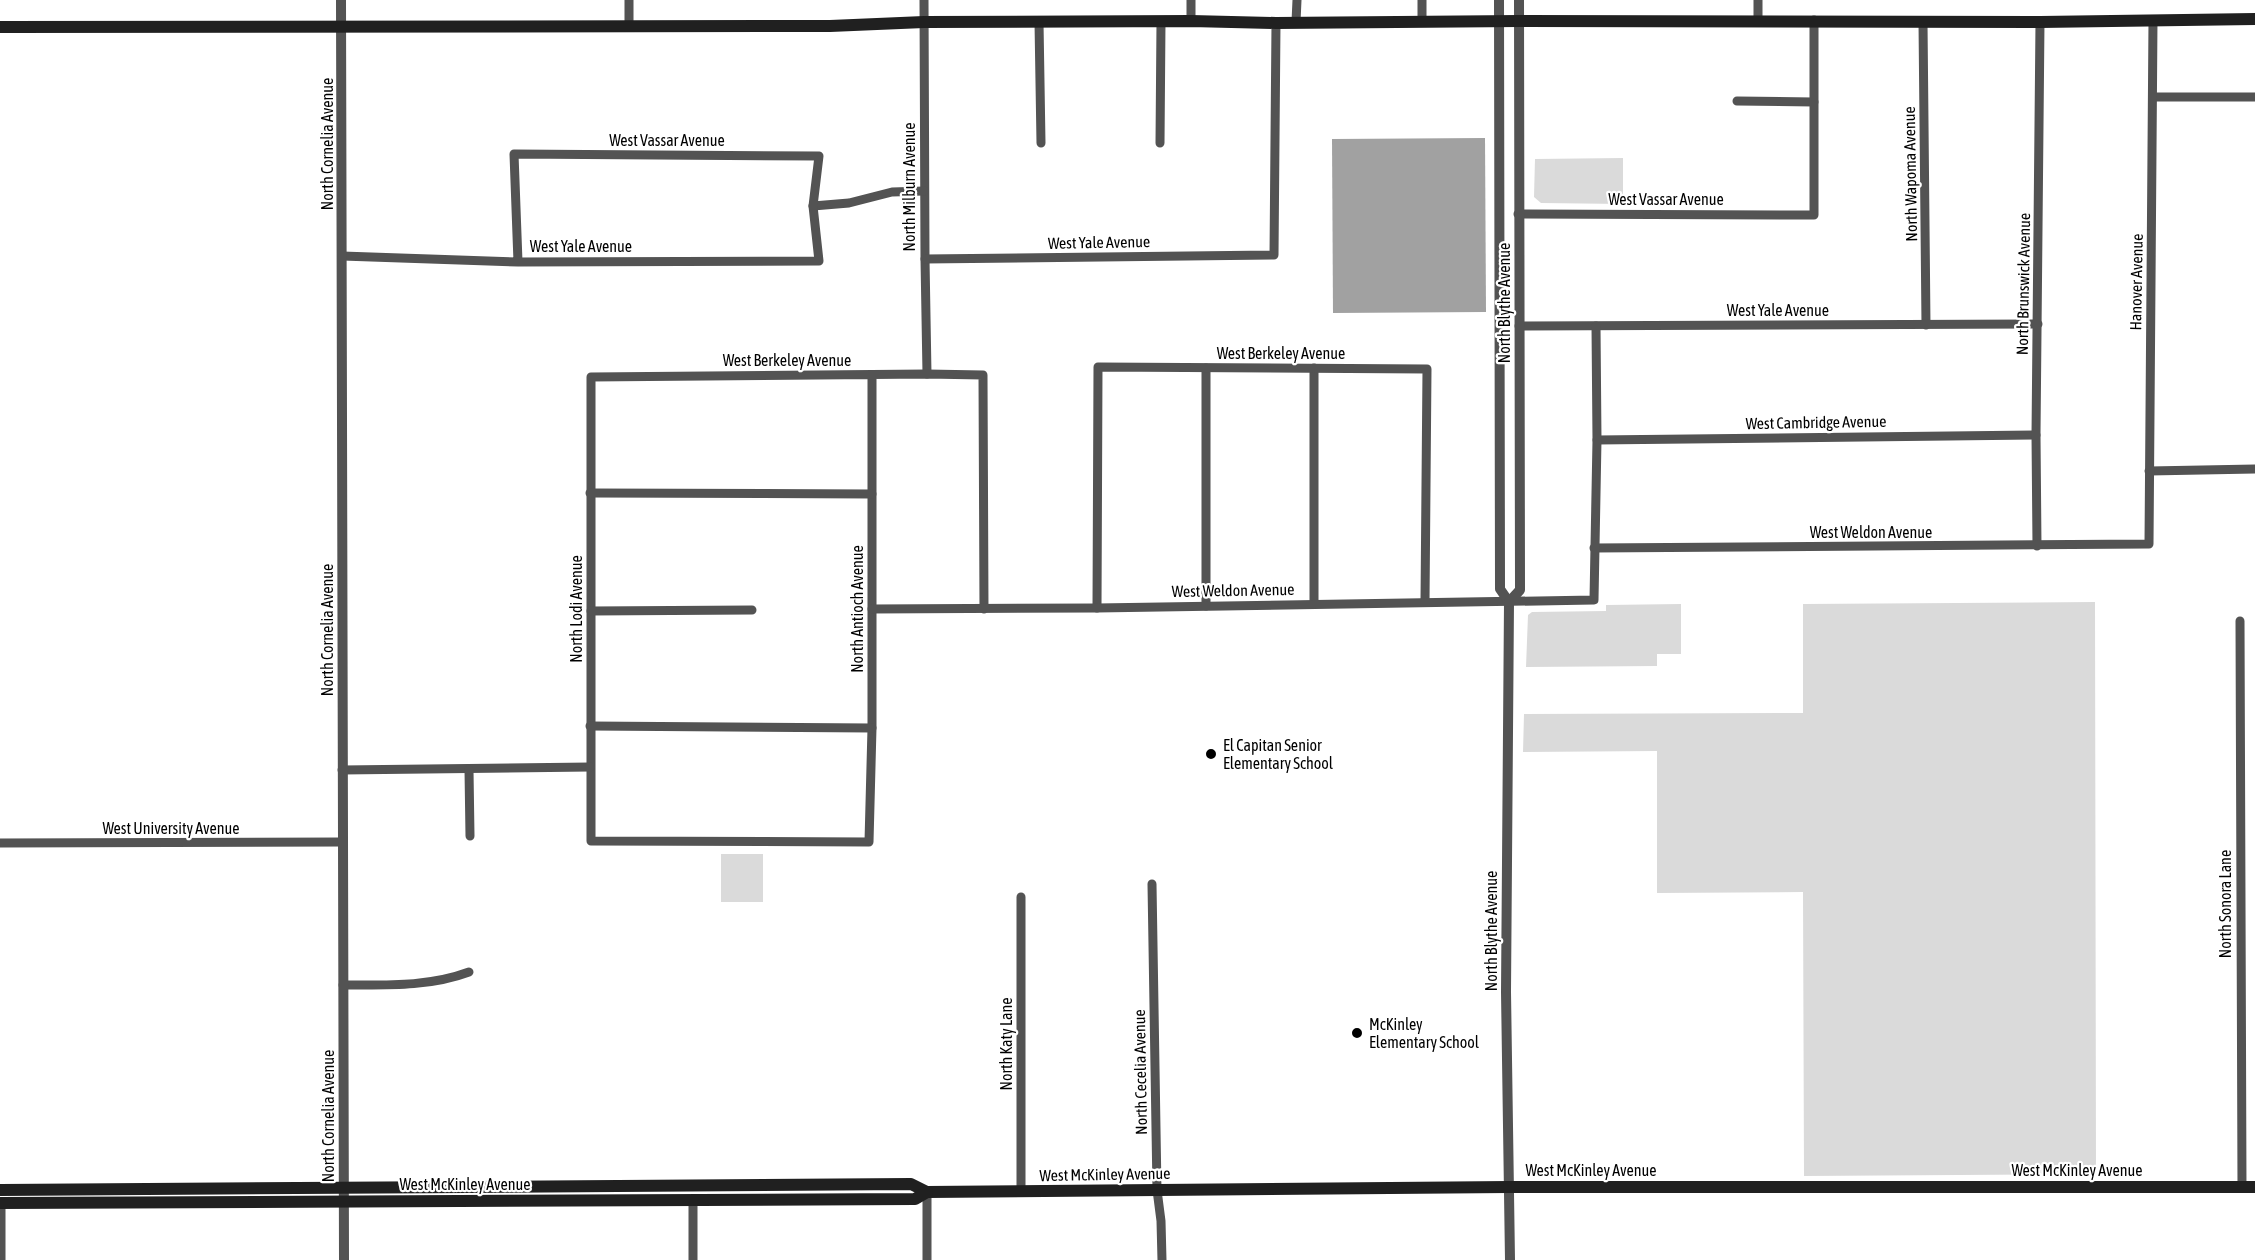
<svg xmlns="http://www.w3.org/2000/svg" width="2255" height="1260" viewBox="0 0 2255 1260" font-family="'Asap Condensed',sans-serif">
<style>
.green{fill:#dadada}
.water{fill:#a1a1a1}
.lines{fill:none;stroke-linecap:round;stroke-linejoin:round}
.minor{stroke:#535353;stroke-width:9}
.tertiary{stroke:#535353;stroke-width:10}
.secondary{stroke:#202020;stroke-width:12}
.poi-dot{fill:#000;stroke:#fff;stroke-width:2}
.labels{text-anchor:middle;stroke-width:4.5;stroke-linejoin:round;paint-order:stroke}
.street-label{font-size:16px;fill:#000;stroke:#fff}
.poi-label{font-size:16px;fill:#000;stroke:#fff;text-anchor:start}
</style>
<rect width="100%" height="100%" fill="#fff"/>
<g class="green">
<path d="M 1623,158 L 1623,204 L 1541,203 L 1534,197 L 1535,159 Z"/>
<path d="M 2095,602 L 2096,1174 L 1804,1176 L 1803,892 L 1657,893 L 1657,751 L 1523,752 L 1524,714 L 1803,713 L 1803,604 Z"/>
<path d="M 1681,604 L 1681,654 L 1657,654 L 1657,666 L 1526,667 L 1528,615 L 1532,612 L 1606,611 L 1606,605 Z"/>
<rect x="721" y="854" width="42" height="48"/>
</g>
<path class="water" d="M 1485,138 L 1486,312 L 1333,313 L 1332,139 Z"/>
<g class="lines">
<g class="minor">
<path d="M 924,0 L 925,259 L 927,374"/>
<path d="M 1191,0 L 1191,21"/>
<path d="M 1422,0 L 1422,22"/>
<path d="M 1758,0 L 1758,21"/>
<path d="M 1039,22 L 1041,143"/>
<path d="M 1296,22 L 1297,0"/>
<path d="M 1923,22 L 1926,325"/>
<path d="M 629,26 L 629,0"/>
<path d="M 2153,97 L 2255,97"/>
<path d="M 1737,101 L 1814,102"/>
<path d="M 1160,143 L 1161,22"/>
<path d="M 813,206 L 849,203 L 892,192 L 924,191"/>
<path d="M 1518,214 L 1814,215 L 1814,20"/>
<path d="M 342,256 L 518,262 L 819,261 L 813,206 L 819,156 L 514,154 L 518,262"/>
<path d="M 925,259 L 1274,255 L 1276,23"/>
<path d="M 1519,326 L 2038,324"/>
<path d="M 1206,368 L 1206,606"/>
<path d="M 1314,368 L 1314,603"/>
<path d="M 872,375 L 872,728 L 869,842 L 591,841 L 591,377 L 927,374 L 983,375 L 984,609"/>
<path d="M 1597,440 L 2036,435"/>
<path d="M 2149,471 L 2255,469"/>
<path d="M 590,493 L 872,494"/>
<path d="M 2037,546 L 2036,435 L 2040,22"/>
<path d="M 1594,548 L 2149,544 L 2153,20"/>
<path d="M 1097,608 L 1098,367 L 1427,369 L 1425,602"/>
<path d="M 872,609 L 1097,608 L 1594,600 L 1597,440 L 1596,326"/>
<path d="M 591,611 L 752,610"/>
<path d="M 2240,621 L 2242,1187"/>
<path d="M 590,726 L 872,728"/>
<path d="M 342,770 L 590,767"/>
<path d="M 469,770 L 470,836"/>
<path d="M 0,843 L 343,842"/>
<path d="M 1152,884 L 1157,1190 L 1161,1221 L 1162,1260"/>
<path d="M 343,985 C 386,985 429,987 469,972"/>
<path d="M 927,1192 L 927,1260"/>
<path d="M 1021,1192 L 1021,897"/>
<path d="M 693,1201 L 693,1260"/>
<path d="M 1,1203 L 1,1260"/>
</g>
<g class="tertiary">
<path d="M 341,0 L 344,1260"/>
<path d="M 1499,0 L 1500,589 L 1509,602 L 1506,992 L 1510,1260"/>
<path d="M 1509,602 L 1520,590 L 1519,0"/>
</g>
<g class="secondary">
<path d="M 0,27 L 830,26 L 924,22 L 1191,21 L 1276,23 L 1519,21 L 2040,22 L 2255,19"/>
<path d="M 0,1190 L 911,1184 L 927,1192 L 1509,1187 L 2255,1187"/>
<path d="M 0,1203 L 915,1199 L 927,1192"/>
</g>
</g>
<g class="poi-dot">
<circle cx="1211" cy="754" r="6"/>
<circle cx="1357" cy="1033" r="6"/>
</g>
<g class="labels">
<g class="street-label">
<text x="667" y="146">West Vassar Avenue</text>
<text transform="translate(327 144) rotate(-90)" y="6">North Cornelia Avenue</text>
<text transform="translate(1910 174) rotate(-91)" y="6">North Wapoma Avenue</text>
<text transform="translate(909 187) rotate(-90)" y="6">North Milburn Avenue</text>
<text x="1666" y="205">West Vassar Avenue</text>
<text transform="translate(1099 242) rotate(-1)" y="6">West Yale Avenue</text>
<text x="581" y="252">West Yale Avenue</text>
<text transform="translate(2136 282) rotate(-89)" y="6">Hanover Avenue</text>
<text transform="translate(2023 284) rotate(-89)" y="6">North Brunswick Avenue</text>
<text transform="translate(1504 303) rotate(-90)" y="6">North Blythe Avenue</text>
<text x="1778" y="316">West Yale Avenue</text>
<text x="1281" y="359">West Berkeley Avenue</text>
<text x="787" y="366">West Berkeley Avenue</text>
<text transform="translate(1816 422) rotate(-1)" y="6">West Cambridge Avenue</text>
<text x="1871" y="538">West Weldon Avenue</text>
<text transform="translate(1233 590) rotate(-1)" y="6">West Weldon Avenue</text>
<text transform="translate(576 609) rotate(-90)" y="6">North Lodi Avenue</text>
<text transform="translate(857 609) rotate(-90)" y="6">North Antioch Avenue</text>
<text transform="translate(327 630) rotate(-90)" y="6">North Cornelia Avenue</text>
<text x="171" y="834">West University Avenue</text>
<text transform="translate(2225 904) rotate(-90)" y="6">North Sonora Lane</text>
<text transform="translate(1491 931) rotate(-90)" y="6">North Blythe Avenue</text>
<text transform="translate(1006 1044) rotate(-90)" y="6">North Katy Lane</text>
<text transform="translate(1140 1072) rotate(-91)" y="6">North Cecelia Avenue</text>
<text transform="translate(328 1116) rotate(-90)" y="6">North Cornelia Avenue</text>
<text x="1591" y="1176">West McKinley Avenue</text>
<text x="2077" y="1176">West McKinley Avenue</text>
<text transform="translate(1105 1174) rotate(-1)" y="6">West McKinley Avenue</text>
<text x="465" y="1190">West McKinley Avenue</text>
</g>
<g class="poi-label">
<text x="1223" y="751">El Capitan Senior<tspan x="1223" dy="18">Elementary School</tspan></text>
<text x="1369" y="1030">McKinley<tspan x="1369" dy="18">Elementary School</tspan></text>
</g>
</g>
</svg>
